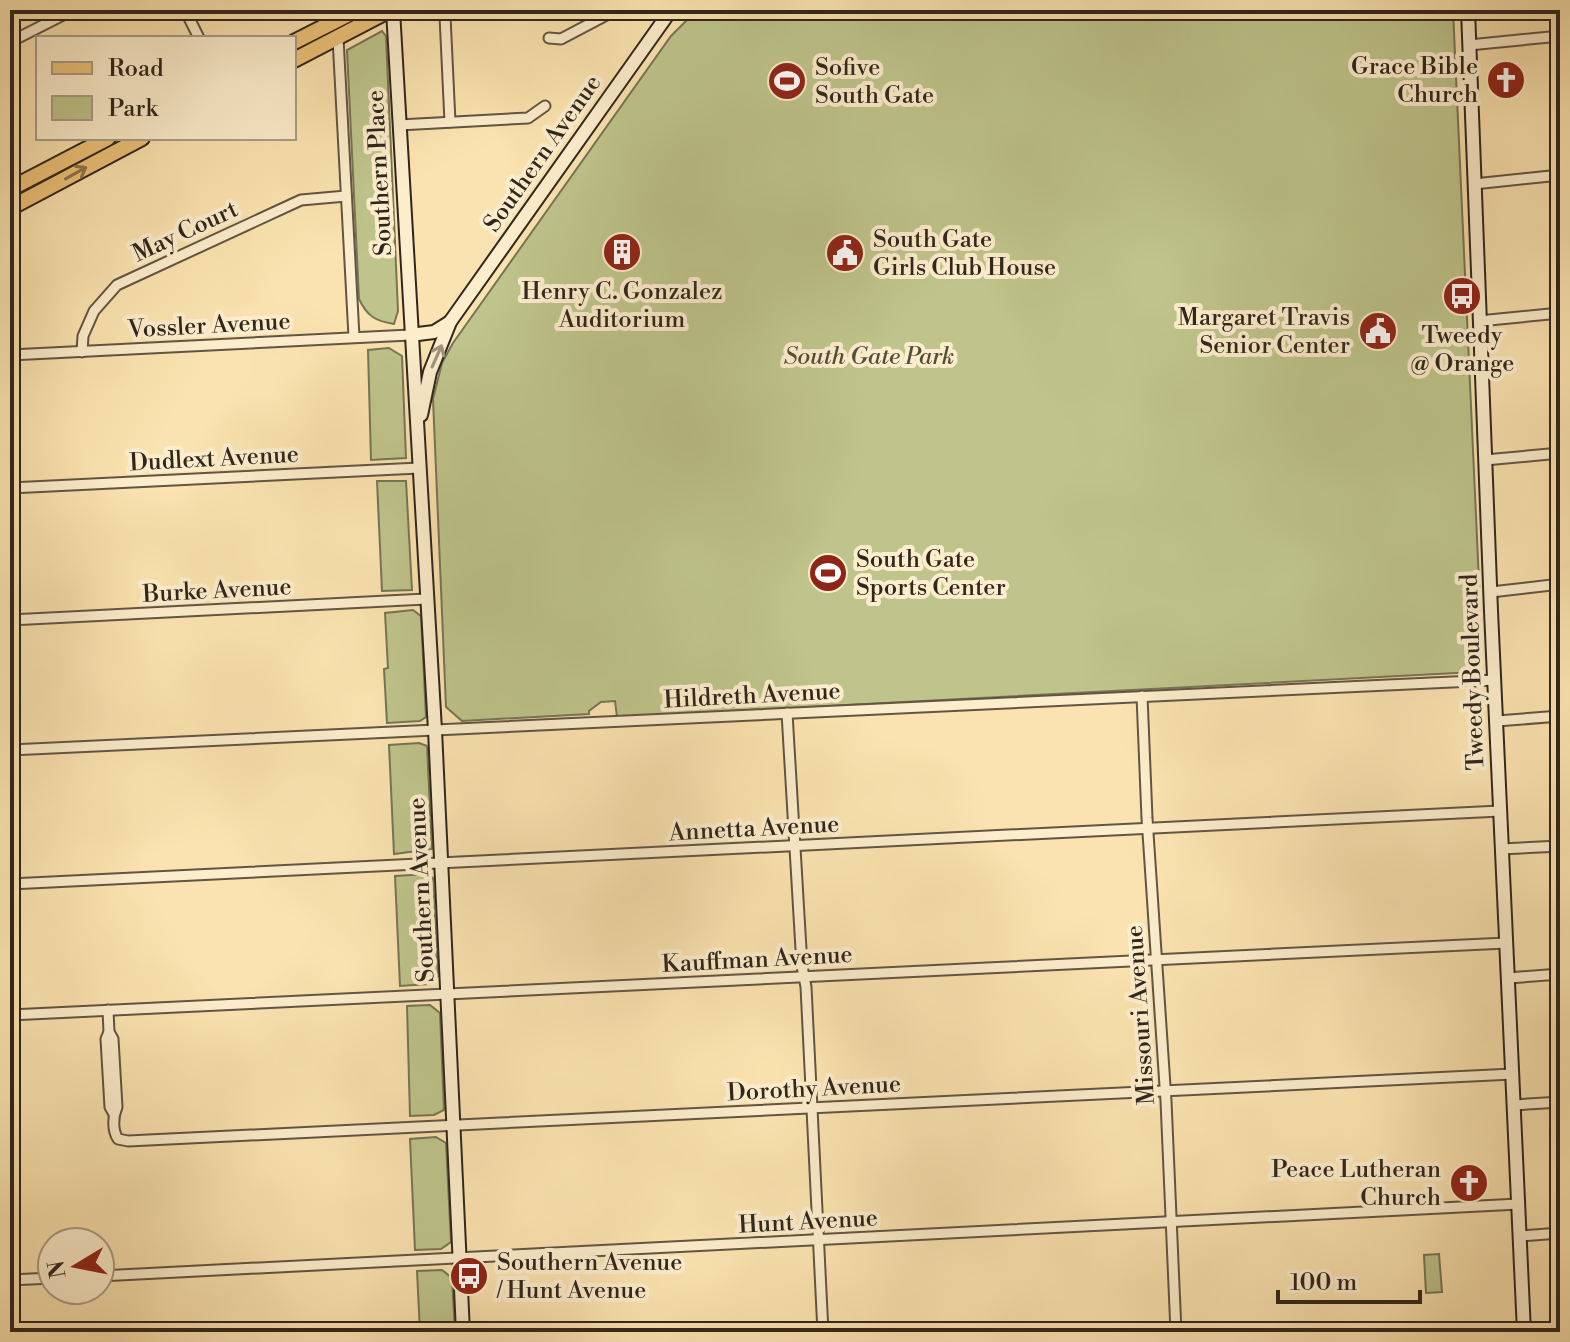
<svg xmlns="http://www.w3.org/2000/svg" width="1570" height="1342" viewBox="0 0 1570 1342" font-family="'Libre Bodoni',serif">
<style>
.green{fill:#bec48b;stroke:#777554;stroke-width:2}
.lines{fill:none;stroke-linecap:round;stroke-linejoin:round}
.street-casing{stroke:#625541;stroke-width:13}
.secondary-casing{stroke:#30261c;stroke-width:16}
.primary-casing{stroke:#30261c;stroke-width:18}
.street{stroke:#fcedcc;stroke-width:9}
.secondary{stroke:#fcedcc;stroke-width:12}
.primary{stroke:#edc278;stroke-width:14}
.oneway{stroke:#8e744a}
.oneway2{stroke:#a0937d}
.labels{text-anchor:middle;stroke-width:8;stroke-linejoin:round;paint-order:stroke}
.poi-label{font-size:24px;fill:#30261c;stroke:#fcedcc;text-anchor:start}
.street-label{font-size:24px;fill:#30261c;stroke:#fcedcc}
.park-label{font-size:24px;font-style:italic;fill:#544e38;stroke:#fcedcc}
</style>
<rect width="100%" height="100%" fill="#fae3b0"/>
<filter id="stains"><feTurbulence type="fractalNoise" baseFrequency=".0025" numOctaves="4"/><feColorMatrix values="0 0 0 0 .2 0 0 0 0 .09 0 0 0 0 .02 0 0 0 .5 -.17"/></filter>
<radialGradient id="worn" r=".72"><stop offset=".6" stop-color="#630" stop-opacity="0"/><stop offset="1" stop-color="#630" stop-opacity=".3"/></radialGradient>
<g class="green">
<path d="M 697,10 L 1453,10 L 1480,604 L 1477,620 L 1479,667 L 1475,672 L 617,717 L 615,701 L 601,702 L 589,711 L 589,714 L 462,721 L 446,707 L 433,399 L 442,363 L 453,343 L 671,36 Z"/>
<path d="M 382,31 L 386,36 L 398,311 L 394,324 C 375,321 367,316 359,299 L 347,50 Z"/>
<path d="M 389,348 L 402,356 L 406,458 L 371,460 L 368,350 Z"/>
<path d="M 377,481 L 406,481 L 412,590 L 382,591 Z"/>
<path d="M 413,610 L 421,616 L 426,717 L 420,721 L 387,723 L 384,669 L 388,668 L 385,613 Z"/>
<path d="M 419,743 L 427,746 L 432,849 L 394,854 L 389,745 Z"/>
<path d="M 428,874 L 433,878 L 438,976 L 429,984 L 400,986 L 395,876 Z"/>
<path d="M 430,1005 L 440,1013 L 444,1110 L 434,1115 L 410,1116 L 407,1006 Z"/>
<path d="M 436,1137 L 446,1143 L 451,1242 L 441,1249 L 415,1250 L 410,1139 Z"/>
<path d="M 1439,1254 L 1442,1292 L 1426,1293 L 1424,1255 Z"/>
<path d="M 442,1270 L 452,1278 L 455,1332 L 420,1332 L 417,1271 Z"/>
</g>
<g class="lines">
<g class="street-casing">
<g id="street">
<path d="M 185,10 L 199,38"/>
<path d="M 445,16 L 450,122"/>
<path d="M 338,38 L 354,337"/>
<path d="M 549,38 L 561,39 L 616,10"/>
<path d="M 10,42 L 73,10"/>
<path d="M 1469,45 L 1560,36"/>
<path d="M 399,125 L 528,118 L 545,106"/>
<path d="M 1474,184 L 1560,175"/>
<path d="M 1479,321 L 1560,313"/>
<path d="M 82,352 L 83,336 L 94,311 L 117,285 L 301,200 L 346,196"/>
<path d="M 10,355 L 410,335"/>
<path d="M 1485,460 L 1560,453"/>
<path d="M 10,488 L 419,468"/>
<path d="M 1491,592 L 1560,584"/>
<path d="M 10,620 L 426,599"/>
<path d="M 1142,696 L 1147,818 L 1166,1101 L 1176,1332"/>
<path d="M 787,713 L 802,966 L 806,987 L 823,1332"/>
<path d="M 1497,721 L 1560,716"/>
<path d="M 10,750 L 1495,680"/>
<path d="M 1502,849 L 1560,846"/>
<path d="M 10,884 L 1500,811"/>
<path d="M 1508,978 L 1560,974"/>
<path d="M 108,1010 L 109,1032 L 106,1039 L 110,1107 L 114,1114"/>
<path d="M 10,1015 L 1506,943"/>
<path d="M 109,1032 L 113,1039 L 117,1107 C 113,1116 112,1130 118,1139 L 128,1141 L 1513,1074"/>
<path d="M 1514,1105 L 1560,1102"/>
<path d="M 1520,1236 L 1560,1233"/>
<path d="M 100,1276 L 1519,1204"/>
<path d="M 10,1280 L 52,1278"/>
</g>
</g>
<g class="secondary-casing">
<g id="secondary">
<path d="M 393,10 L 435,730 L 463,1332"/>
<path d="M 1468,10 L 1491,611 L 1524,1332"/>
<path d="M 410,335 L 434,332 L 450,322"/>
<path d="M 421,415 L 430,372 L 450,322 L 671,10"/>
</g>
</g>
<g class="primary-casing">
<g id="primary">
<path d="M 294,42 L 357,10"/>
<path d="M 294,60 L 390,10"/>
<path d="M 10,189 L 108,138"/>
<path d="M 10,208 L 142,138"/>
</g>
</g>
<use href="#street" class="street"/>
<use href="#secondary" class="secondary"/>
<use href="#primary" class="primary"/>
</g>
<defs><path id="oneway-shaft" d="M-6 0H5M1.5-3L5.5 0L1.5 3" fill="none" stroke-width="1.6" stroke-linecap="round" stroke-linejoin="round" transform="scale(2)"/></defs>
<use class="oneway" href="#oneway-shaft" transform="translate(76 173) rotate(-29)"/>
<use class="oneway2" href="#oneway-shaft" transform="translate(437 356) rotate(-66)"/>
<defs>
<g id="church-disc" transform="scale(2)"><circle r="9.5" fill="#8f2418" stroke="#fcedcc"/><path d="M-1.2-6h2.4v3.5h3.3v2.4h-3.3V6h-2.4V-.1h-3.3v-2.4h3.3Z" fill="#fff"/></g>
<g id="stadium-disc" transform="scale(2)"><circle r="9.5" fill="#8f2418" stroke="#fcedcc"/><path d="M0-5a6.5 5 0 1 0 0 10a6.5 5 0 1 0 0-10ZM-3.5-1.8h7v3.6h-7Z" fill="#fff"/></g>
<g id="building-disc" transform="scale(2)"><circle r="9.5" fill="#8f2418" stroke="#fcedcc"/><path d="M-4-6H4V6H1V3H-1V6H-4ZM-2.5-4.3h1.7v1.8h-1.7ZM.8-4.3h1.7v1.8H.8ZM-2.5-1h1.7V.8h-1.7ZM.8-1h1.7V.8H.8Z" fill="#fff"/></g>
<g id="civic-disc" transform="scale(2)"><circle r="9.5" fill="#8f2418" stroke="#fcedcc"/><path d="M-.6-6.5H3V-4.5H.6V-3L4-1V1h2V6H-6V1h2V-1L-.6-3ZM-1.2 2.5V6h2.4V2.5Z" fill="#fff"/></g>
<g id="bus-disc" transform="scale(2)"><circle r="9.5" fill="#8f2418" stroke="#fcedcc"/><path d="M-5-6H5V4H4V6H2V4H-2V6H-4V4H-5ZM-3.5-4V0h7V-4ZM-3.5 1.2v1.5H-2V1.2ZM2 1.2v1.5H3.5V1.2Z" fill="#fff"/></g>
</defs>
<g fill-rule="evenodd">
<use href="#church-disc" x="1506" y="80"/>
<use href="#stadium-disc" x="787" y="81"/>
<use href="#building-disc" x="622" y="252"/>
<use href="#civic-disc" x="845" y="253"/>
<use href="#bus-disc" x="1462" y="296"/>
<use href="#civic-disc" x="1378" y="331"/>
<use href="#stadium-disc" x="828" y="573"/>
<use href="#church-disc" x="1469" y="1183"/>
<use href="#bus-disc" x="469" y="1276"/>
</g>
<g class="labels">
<g class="poi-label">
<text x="1478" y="74" text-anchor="end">Grace Bible<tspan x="1478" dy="28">Church</tspan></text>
<text x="815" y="75">Sofive<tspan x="815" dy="28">South Gate</tspan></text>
<text x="873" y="247">South Gate<tspan x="873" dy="28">Girls Club House</tspan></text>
<text x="622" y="299" text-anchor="middle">Henry C. Gonzalez<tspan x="622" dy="28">Auditorium</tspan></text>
<text x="1350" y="325" text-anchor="end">Margaret Travis<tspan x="1350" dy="28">Senior Center</tspan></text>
<text x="1462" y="343" text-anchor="middle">Tweedy<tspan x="1462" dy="28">@ Orange</tspan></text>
<text x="856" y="567">South Gate<tspan x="856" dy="28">Sports Center</tspan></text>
<text x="1441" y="1177" text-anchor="end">Peace Lutheran<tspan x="1441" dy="28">Church</tspan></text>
<text x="497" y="1270">Southern Avenue<tspan x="497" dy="28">/ Hunt Avenue</tspan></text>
</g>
<g class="street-label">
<text transform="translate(542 153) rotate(-55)" y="8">Southern Avenue</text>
<text transform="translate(379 173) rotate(-93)" y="8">Southern Place</text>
<text transform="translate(185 231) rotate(-25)" y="8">May Court</text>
<text transform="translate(209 325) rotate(-3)" y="8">Vossler Avenue</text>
<text transform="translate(214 458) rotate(-3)" y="8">Dudlext Avenue</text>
<text transform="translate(217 590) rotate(-3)" y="8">Burke Avenue</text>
<text transform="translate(1472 672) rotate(-92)" y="8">Tweedy Boulevard</text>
<text transform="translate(752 695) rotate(-3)" y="8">Hildreth Avenue</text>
<text transform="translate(754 828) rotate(-3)" y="8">Annetta Avenue</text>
<text transform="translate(421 890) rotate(-93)" y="8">Southern Avenue</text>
<text transform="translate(757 959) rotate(-3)" y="8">Kauffman Avenue</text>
<text transform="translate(1140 1015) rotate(-94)" y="8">Missouri Avenue</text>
<text transform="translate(814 1088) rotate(-3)" y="8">Dorothy Avenue</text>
<text transform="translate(808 1221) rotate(-3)" y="8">Hunt Avenue</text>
</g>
<g class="park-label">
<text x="869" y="364">South Gate Park</text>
</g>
</g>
<rect width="1570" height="1342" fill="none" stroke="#fae3b0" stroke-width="40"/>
<rect x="12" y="12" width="1546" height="1318" fill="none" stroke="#30261c" stroke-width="4"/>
<rect x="20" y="20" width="1530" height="1302" fill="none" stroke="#30261c" stroke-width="2"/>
<rect x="36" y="36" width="260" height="104" fill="#fcedcc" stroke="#aa9d86" stroke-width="2"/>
<rect x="52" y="62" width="40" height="12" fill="#edc278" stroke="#aa9d86" stroke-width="2"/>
<text x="108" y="76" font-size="24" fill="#30261c">Road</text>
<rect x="52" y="96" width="40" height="24" fill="#bec48b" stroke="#aa9d86" stroke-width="2"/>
<text x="108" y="116" font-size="24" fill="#30261c">Park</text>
<g transform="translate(76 1266) rotate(260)"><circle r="38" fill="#fcedcc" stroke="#aa9d86" stroke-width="2"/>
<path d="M0-6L14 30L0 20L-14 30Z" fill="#8f2418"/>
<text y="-12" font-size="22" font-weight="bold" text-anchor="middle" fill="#30261c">N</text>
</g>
<path d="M1278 1290v12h142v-12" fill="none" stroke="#30261c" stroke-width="4"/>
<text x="1290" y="1290" font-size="24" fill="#30261c" stroke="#fcedcc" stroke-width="6" paint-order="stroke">100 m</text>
<rect width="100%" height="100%" filter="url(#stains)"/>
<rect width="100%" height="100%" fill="url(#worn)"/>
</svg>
